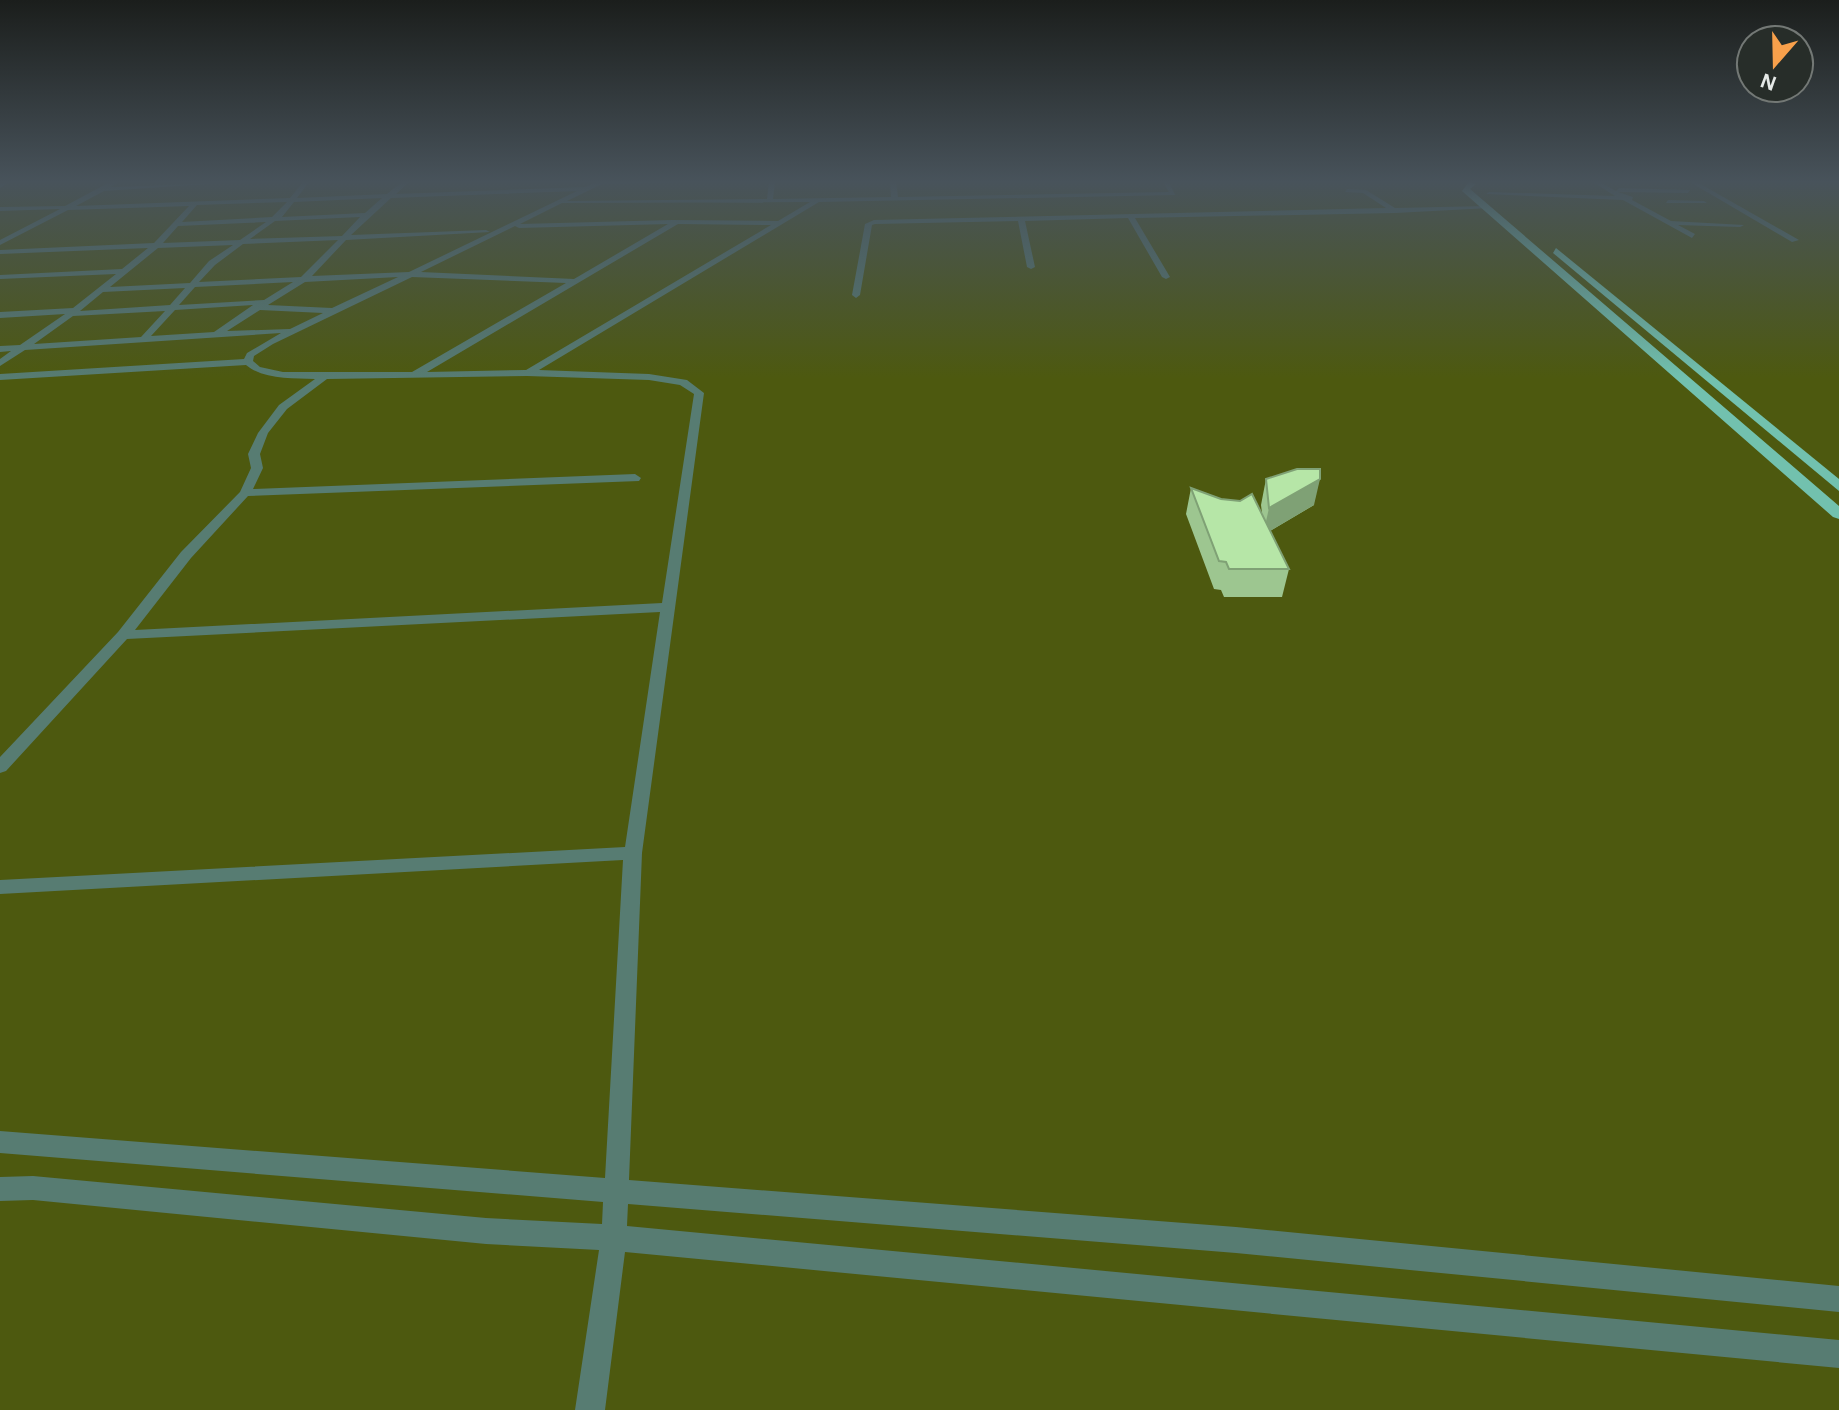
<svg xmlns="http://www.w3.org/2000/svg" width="1839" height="1410" viewBox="0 0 1839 1410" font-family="'Alegreya Sans',sans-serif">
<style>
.green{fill:#4d590f}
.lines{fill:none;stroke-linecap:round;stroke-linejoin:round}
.street{fill:#577c72;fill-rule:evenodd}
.primary{fill:#72c1ae;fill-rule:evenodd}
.wall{fill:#9dc690}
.shaded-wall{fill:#7fa175}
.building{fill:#b6e6a7;stroke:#7fa175;stroke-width:2}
</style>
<rect width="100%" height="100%" fill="#313733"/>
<rect class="green" x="0" y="182" width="1839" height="1228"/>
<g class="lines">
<g class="street">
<path d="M 9,182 L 0,188 L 0,183 Z"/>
<path d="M 110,182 L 118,182 L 111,187 L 222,183 L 104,191 L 76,206 L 290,198 L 303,182 L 309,182 L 297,198 L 387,194 L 402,182 L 409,182 L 396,194 L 585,187 L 596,182 L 690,182 L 602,184 L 567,201 L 767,199 L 769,182 L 775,182 L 773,199 L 891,197 L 890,182 L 896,182 L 898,197 L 1169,192 L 1163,182 L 1169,182 L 1175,195 L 819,202 L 539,370 L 649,374 L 687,380 L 704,393 L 642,853 L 629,1180 L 1236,1227 L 1839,1286 L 1839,1312 L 1236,1253 L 628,1204 L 627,1226 L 1839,1340 L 1839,1368 L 625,1252 L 605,1410 L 575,1410 L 599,1250 L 486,1244 L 33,1200 L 0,1201 L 0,1177 L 33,1176 L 486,1218 L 602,1224 L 603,1202 L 0,1153 L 0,1131 L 605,1178 L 623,860 L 0,894 L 0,880 L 625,847 L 660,612 L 127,639 L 6,771 L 0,773 L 0,757 L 118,632 L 181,552 L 240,492 L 251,468 L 248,454 L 258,433 L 279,405 L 315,379 C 292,378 264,380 246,365 L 0,380 L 0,374 L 244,359 L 247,353 L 281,333 L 25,350 L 0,366 L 0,359 L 11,351 L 0,352 L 0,346 L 20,345 L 65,314 L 0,318 L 0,312 L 73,308 L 116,274 L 0,279 L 0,275 L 122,269 L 148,248 L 0,254 L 0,250 L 154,243 L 189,206 L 68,210 L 0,245 L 0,240 L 60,209 L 0,211 L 0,207 L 65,206 ZM 577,191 L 409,272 L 312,276 L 346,240 L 490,232 L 486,230 L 351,235 L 391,198 ZM 382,198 L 365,213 L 282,217 L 294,202 ZM 287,202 L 272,217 L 182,222 L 197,205 ZM 810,202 L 778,221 L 672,220 L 520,224 L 562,203 ZM 360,217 L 342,236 L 250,239 L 275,221 ZM 266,222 L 240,240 L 163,243 L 178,226 ZM 668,224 L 574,279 L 421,272 L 515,226 L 519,228 ZM 678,224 L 771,225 L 526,370 L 427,372 ZM 338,240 L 301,277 L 199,282 L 215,265 L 243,244 ZM 233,245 L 209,261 L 190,283 L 110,287 L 158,248 ZM 398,277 L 332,308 L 268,305 L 305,282 ZM 412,277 L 566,283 L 412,372 L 283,372 L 260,367 L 253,361 L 254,356 L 273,344 ZM 293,282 L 264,300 L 179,305 L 195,287 ZM 185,288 L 170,305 L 80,311 L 103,292 ZM 253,305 L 214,332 L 151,336 L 175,310 ZM 260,310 L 323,313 L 290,329 L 227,331 ZM 165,311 L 141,337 L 34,344 L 73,316 ZM 527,376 L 649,380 L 680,385 L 694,394 L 662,603 L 135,630 L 191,558 L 248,496 L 639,481 L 641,478 L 635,474 L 253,489 L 263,468 L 260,454 L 268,433 L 287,409 L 327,379 Z"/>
<path d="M 1593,182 L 1600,182 L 1616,191 L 1619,188 L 1690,190 L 1688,193 L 1618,192 L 1633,197 L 1632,200 L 1671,221 L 1744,225 L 1740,227 L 1678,225 L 1695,234 L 1692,238 L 1623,200 L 1486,194 L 1489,192 L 1615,196 Z"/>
<path d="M 1690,182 L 1697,182 L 1799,240 L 1792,242 Z"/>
<path d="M 1347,189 L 1366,190 L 1395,208 L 1487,206 L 1490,208 L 1395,213 L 1135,218 L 1170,277 L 1166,279 L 1162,277 L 1128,218 L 1025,221 L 1035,267 L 1031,269 L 1027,267 L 1018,221 L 875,224 L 872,225 L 860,295 L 856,298 L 852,295 L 865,224 L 874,220 L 1386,208 L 1363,193 L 1345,192 Z"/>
<path d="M 1668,200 L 1704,201 L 1707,203 L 1666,203 Z"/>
</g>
<g class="primary">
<path d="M 1469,182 L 1476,184 L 1470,189 L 1839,506 L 1839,519 L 1833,517 L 1462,191 Z"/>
<path d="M 1556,248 L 1839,479 L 1839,491 L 1553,253 Z"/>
</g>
</g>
<path class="wall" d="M 1266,479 L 1314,505 L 1270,531 L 1289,569 L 1282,597 L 1224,597 L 1221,590 L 1214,589 L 1186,514 L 1191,488 L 1262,513 L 1261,505 Z"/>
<path class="shaded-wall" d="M 1320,479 L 1314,505 L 1263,535 L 1269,508 Z"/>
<g class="building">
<path d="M 1297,469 L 1320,469 L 1320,479 L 1269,508 L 1266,479 Z"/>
<path d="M 1191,488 L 1221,499 L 1240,501 L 1252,494 L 1289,569 L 1229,569 L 1226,562 L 1219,561 Z"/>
</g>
<linearGradient id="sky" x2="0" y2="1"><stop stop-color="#1b1e1c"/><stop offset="0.48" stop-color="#48535b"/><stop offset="1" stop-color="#48535b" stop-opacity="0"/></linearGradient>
<rect width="1839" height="379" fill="url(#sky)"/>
<g transform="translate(1775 64) rotate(200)"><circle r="38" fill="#272d29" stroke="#737875" stroke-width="2"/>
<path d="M0-6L14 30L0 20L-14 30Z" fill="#f8a04b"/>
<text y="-12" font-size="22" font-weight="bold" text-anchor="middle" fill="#e5e9e7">N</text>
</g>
</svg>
